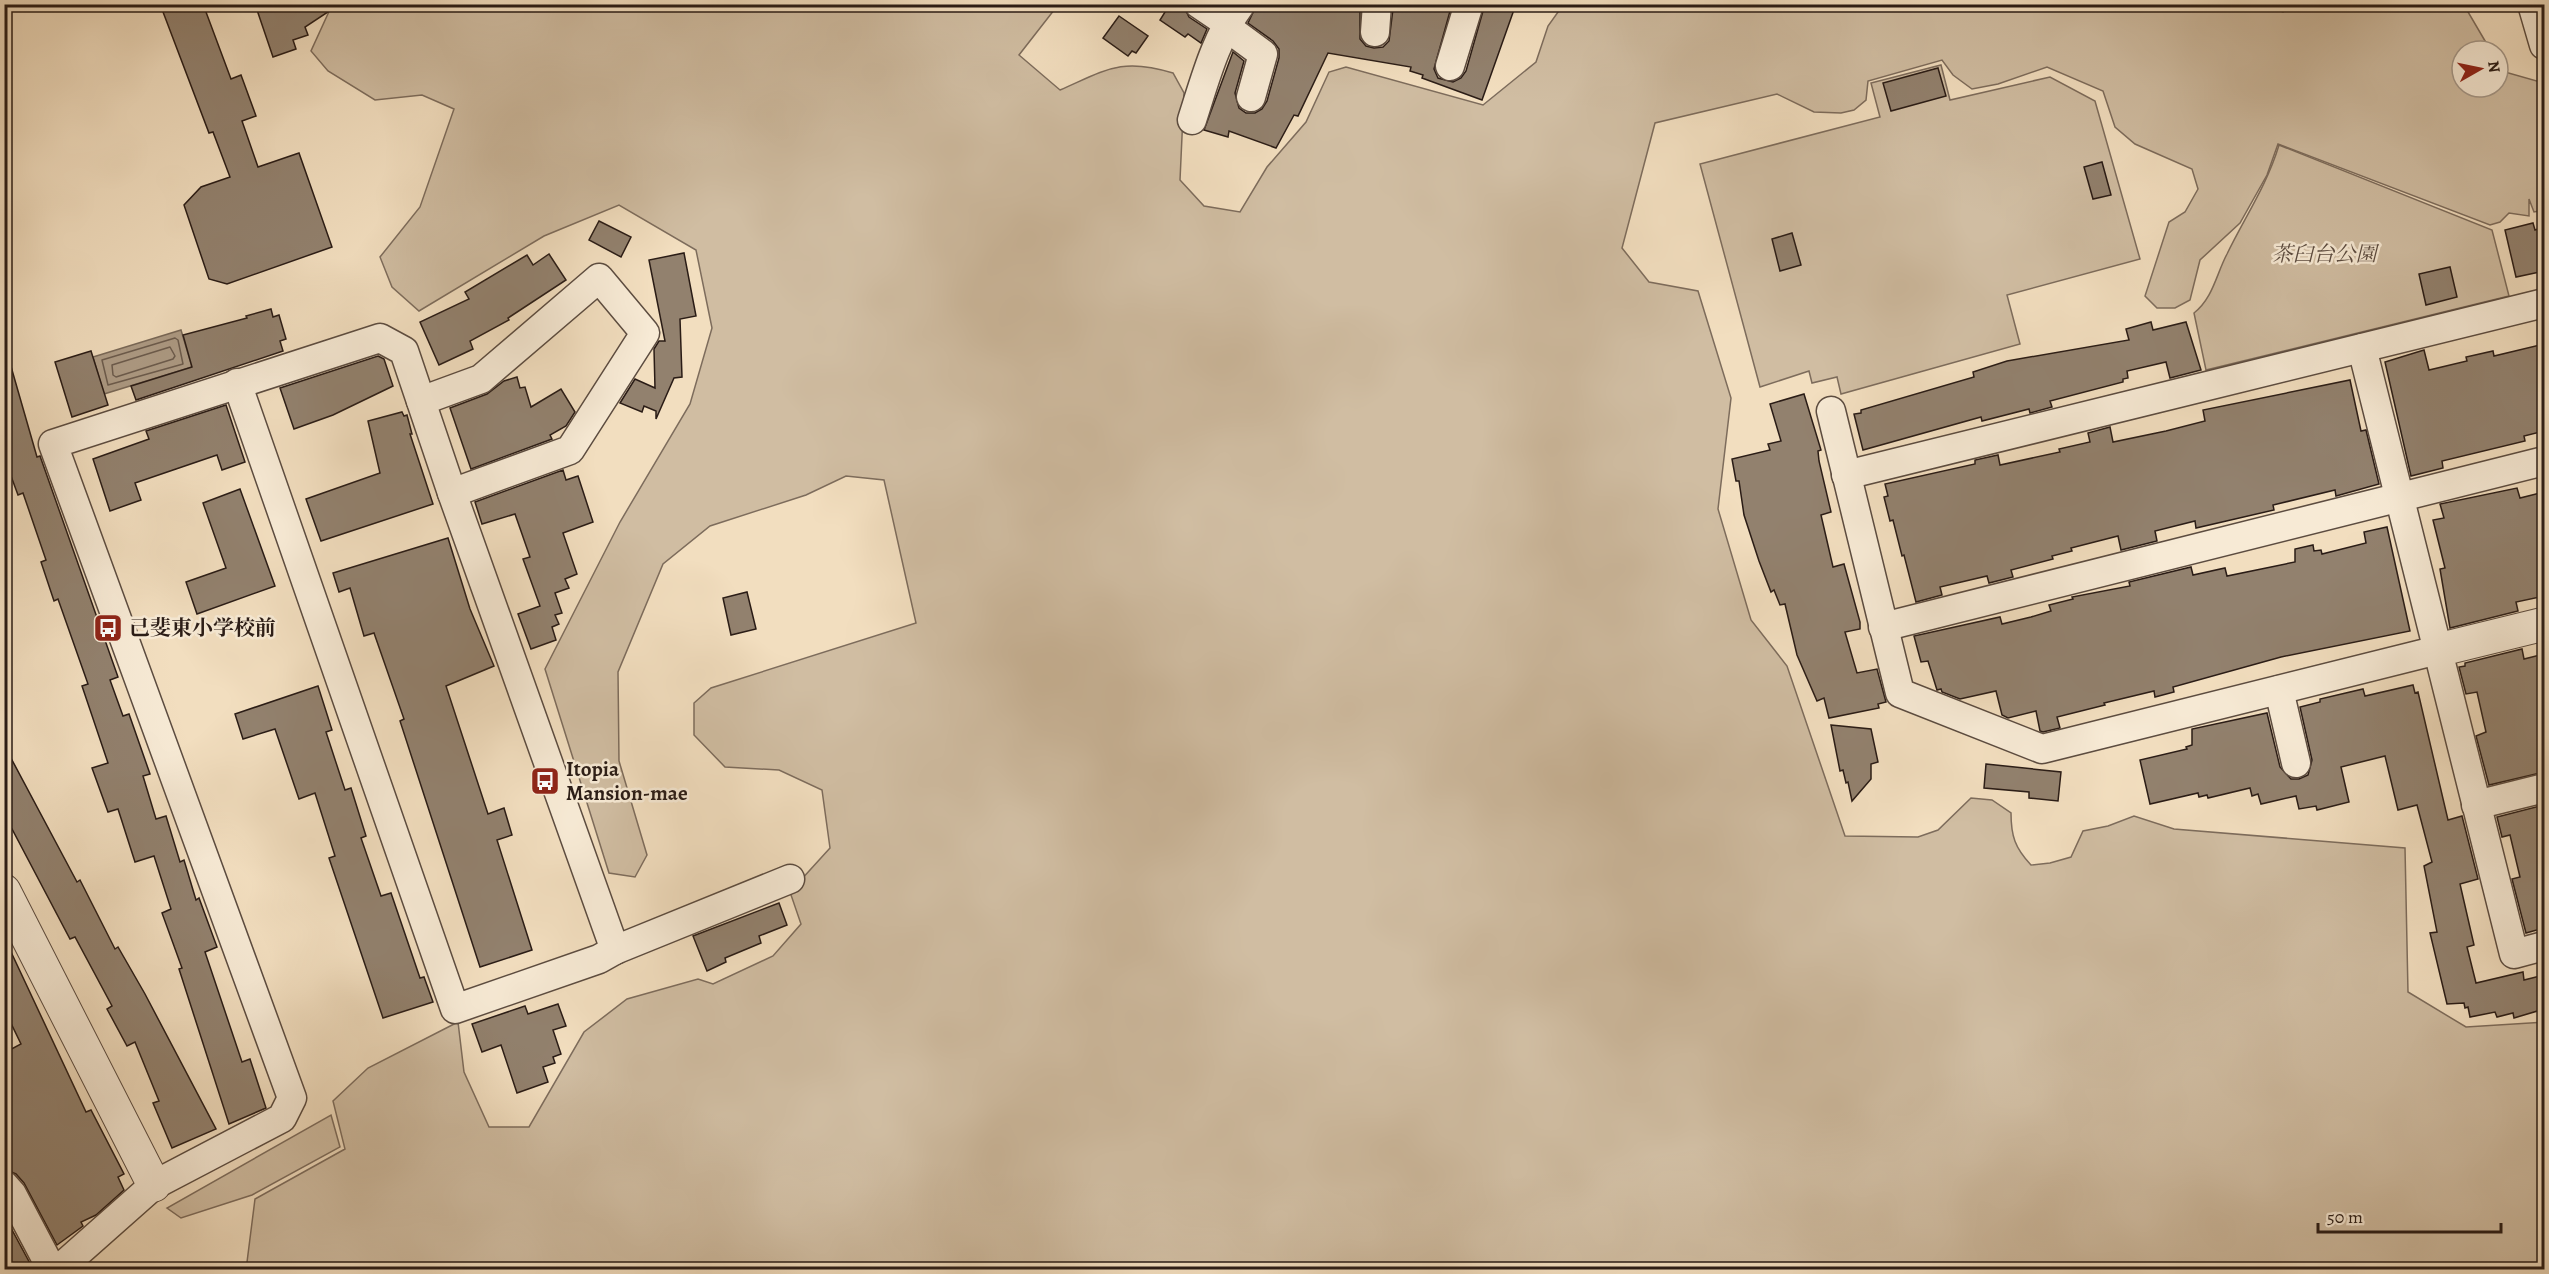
<svg xmlns="http://www.w3.org/2000/svg" width="2549" height="1274" viewBox="0 0 2549 1274" font-family="Alegreya,'Noto Serif JP',serif">
<style>
.green{fill:#d0bda2;stroke:#7d6c5c;stroke-width:1.5}
.water{fill:#ae9c86;stroke:#796959;stroke-width:1.5}
.lines{fill:none;stroke-linecap:round;stroke-linejoin:round}
.shore{stroke:#6c5c4e;stroke-width:1.5}
.building{fill:#92816e;stroke:#2a1c16;stroke-width:1.5}
.minor-casing{stroke:#5c4c40;stroke-width:31}
.tertiary-casing{stroke:#5c4c40;stroke-width:35}
.minor{stroke:#f7ead5;stroke-width:28}
.tertiary{stroke:#f7ead5;stroke-width:33}
.labels{text-anchor:middle;stroke-width:5;stroke-linejoin:round;paint-order:stroke}
.park-label{font-size:21px;font-style:italic;fill:#5c4c40;stroke:#f7ead5}
.poi-label{font-size:21px;font-weight:bold;fill:#2a1c16;stroke:#f7ead5;text-anchor:start}
</style>
<rect width="100%" height="100%" fill="#f2debf"/>
<filter id="stains"><feTurbulence type="fractalNoise" baseFrequency=".00333" numOctaves="4"/><feColorMatrix values="0 0 0 0 .2 0 0 0 0 .09 0 0 0 0 .02 0 0 0 .5 -.17"/></filter>
<radialGradient id="worn" r=".72"><stop offset=".6" stop-color="#630" stop-opacity="0"/><stop offset="1" stop-color="#630" stop-opacity=".3"/></radialGradient>
<g class="green">
<path d="M 2264,4 L 2283,12 L 2286,4 L 2464,5 L 2488,46 L 2487,51 L 2462,51 L 2462,87 L 2498,87 L 2498,70 L 2544,83 L 2544,210 L 2534,212 L 2529,199 L 2529,216 L 2509,213 L 2500,222 L 2490,225 L 2278,144 L 2267,175 L 2240,223 L 2200,260 L 2190,300 L 2175,308 L 2157,308 L 2145,296 L 2169,222 L 2185,212 L 2198,189 L 2192,169 L 2135,144 L 2115,127 L 2103,91 L 2047,67 L 1998,84 L 1972,89 L 1953,75 L 1942,60 L 1868,81 L 1866,100 L 1854,110 L 1841,113 L 1814,112 L 1777,94 L 1655,123 L 1622,248 L 1649,282 L 1698,291 L 1731,398 L 1718,509 L 1751,620 L 1787,666 L 1845,836 L 1918,837 L 1938,830 L 1971,798 L 1992,800 L 2011,813 C 2011,836 2015,848 2031,865 L 2050,863 L 2071,857 L 2083,831 L 2108,826 L 2134,816 L 2174,829 L 2405,848 L 2408,992 L 2466,1027 L 2544,1022 L 2544,1269 L 246,1270 L 255,1199 L 345,1149 L 333,1101 L 368,1068 L 458,1022 L 464,1072 L 489,1127 L 529,1127 L 584,1032 L 627,999 L 698,979 L 713,984 L 773,956 L 801,924 L 790,892 L 830,848 L 822,790 L 779,770 L 725,767 L 694,735 L 694,703 L 711,688 L 916,623 L 884,480 L 846,476 L 806,495 L 710,526 L 663,564 L 618,672 L 619,761 L 647,855 L 635,877 L 609,873 L 545,669 L 620,522 L 690,404 L 712,328 L 696,250 L 619,205 L 544,236 L 419,311 L 392,287 L 380,257 L 420,207 L 454,109 L 422,95 L 375,100 L 328,71 L 311,51 L 332,5 L 1058,5 L 1019,55 L 1060,90 C 1106,70 1121,57 1173,73 L 1184,93 L 1180,180 L 1204,206 L 1240,212 L 1267,167 L 1306,122 L 1329,72 L 1346,67 L 1483,105 L 1536,62 L 1548,26 L 1563,5 Z"/>
<path d="M 1941,65 L 1950,100 L 2050,77 L 2095,101 L 2140,259 L 2007,295 L 2020,344 L 1841,394 L 1837,377 L 1812,383 L 1809,371 L 1760,387 L 1700,164 L 1880,117 L 1871,83 Z"/>
<path d="M 2279,145 L 2492,230 L 2509,296 L 2206,370 L 2194,313 C 2213,298 2216,275 2227,254 C 2245,217 2267,185 2279,145 Z"/>
<path d="M 331,1115 L 340,1147 L 252,1195 L 181,1218 L 167,1208 Z"/>
</g>
<path class="water" d="M 181,330 L 192,367 L 104,394 L 93,357 Z"/>
<g class="lines">
<g class="shore">
<path d="M 175,338 L 178,340 L 183,364 L 108,385 L 102,360 Z"/>
<path d="M 170,347 L 175,356 L 173,359 L 116,377 L 113,375 L 112,365 Z"/>
</g>
</g>
<g class="building">
<path d="M 160,4 L 203,4 L 231,79 L 241,75 L 256,116 L 242,121 L 258,167 L 299,153 L 332,247 L 227,284 L 209,279 L 184,205 L 201,187 L 230,177 L 213,132 L 209,133 Z"/>
<path d="M 255,4 L 340,4 L 305,27 L 308,35 L 293,40 L 296,49 L 273,57 Z"/>
<path d="M 1170,4 L 1183,5 L 1189,17 L 1207,29 L 1201,43 L 1188,34 L 1185,37 L 1160,20 Z"/>
<path d="M 1257,4 L 1360,4 L 1360,39 L 1366,46 L 1374,48 L 1383,47 L 1389,41 L 1393,9 L 1405,11 L 1406,4 L 1452,4 L 1434,69 L 1438,78 L 1453,82 L 1461,78 L 1466,71 L 1485,4 L 1516,4 L 1482,100 L 1422,78 L 1423,75 L 1410,71 L 1411,67 L 1328,53 L 1298,116 L 1294,115 L 1276,148 L 1229,131 L 1228,137 L 1204,130 L 1233,52 L 1244,61 L 1235,93 L 1239,108 L 1246,113 L 1255,113 L 1262,109 L 1267,101 L 1279,58 L 1279,49 L 1273,41 L 1248,23 Z"/>
<path d="M 1119,16 L 1148,36 L 1136,53 L 1132,51 L 1128,56 L 1103,38 Z"/>
<path d="M 1938,68 L 1946,96 L 1891,111 L 1883,83 Z"/>
<path d="M 2102,162 L 2111,195 L 2093,199 L 2084,167 Z"/>
<path d="M 599,221 L 631,237 L 621,257 L 589,240 Z"/>
<path d="M 2533,223 L 2535,230 L 2544,227 L 2544,271 L 2516,277 L 2505,230 Z"/>
<path d="M 1792,233 L 1801,265 L 1780,271 L 1772,239 Z"/>
<path d="M 684,253 L 696,316 L 680,319 L 682,377 L 674,378 L 656,419 L 656,411 L 644,406 L 642,412 L 620,403 L 635,379 L 655,388 L 654,349 L 659,341 L 665,341 L 649,260 Z"/>
<path d="M 549,254 L 566,280 L 508,318 L 509,320 L 470,341 L 473,349 L 439,365 L 420,322 L 469,299 L 465,292 L 527,255 L 533,265 Z"/>
<path d="M 2450,267 L 2457,297 L 2426,305 L 2419,274 Z"/>
<path d="M 271,309 L 273,317 L 279,315 L 286,339 L 280,341 L 283,351 L 136,400 L 131,386 L 192,367 L 183,335 L 247,318 L 246,316 Z"/>
<path d="M 2151,322 L 2153,330 L 2186,322 L 2201,370 L 2170,378 L 2166,362 L 2127,371 L 2128,378 L 2123,379 L 2123,382 L 2050,401 L 2052,407 L 2030,413 L 2029,409 L 1982,421 L 1981,417 L 1863,450 L 1854,414 L 1861,413 L 1861,410 L 1974,377 L 1973,372 L 2007,361 L 2129,340 L 2126,329 Z"/>
<path d="M 2544,344 L 2544,431 L 2524,436 L 2525,441 L 2442,461 L 2443,468 L 2411,476 L 2385,362 L 2424,350 L 2429,370 L 2467,361 L 2466,357 L 2493,351 L 2494,356 Z"/>
<path d="M 91,351 L 108,405 L 72,417 L 55,362 Z"/>
<path d="M 378,356 L 384,359 L 393,386 L 333,415 L 294,429 L 280,388 Z"/>
<path d="M 10,363 L 37,457 L 40,456 L 118,677 L 110,680 L 123,716 L 129,714 L 150,774 L 143,776 L 156,819 L 166,816 L 180,862 L 184,860 L 196,900 L 199,898 L 217,947 L 205,952 L 242,1062 L 250,1059 L 266,1108 L 229,1124 L 179,969 L 182,968 L 162,913 L 171,909 L 154,856 L 135,862 L 118,809 L 108,812 L 92,768 L 108,763 L 82,686 L 88,684 L 58,599 L 54,601 L 41,562 L 46,560 L 23,493 L 18,495 L 4,457 L 4,364 Z"/>
<path d="M 517,377 L 520,388 L 525,387 L 531,407 L 561,389 L 575,412 L 566,426 L 550,435 L 552,439 L 471,469 L 450,408 L 487,394 L 504,381 Z"/>
<path d="M 2350,380 L 2361,431 L 2366,430 L 2379,484 L 2336,496 L 2335,490 L 2273,505 L 2274,510 L 2196,528 L 2195,521 L 2155,531 L 2157,541 L 2121,550 L 2118,536 L 2071,548 L 2072,551 L 2052,556 L 2053,559 L 2011,570 L 2013,577 L 1989,583 L 1987,576 L 1940,587 L 1942,595 L 1916,602 L 1904,555 L 1902,556 L 1893,520 L 1890,521 L 1884,497 L 1888,496 L 1885,484 L 1975,464 L 1975,460 L 1998,455 L 2000,465 L 2060,452 L 2059,449 L 2090,442 L 2088,433 L 2110,427 L 2113,442 L 2166,431 L 2205,421 L 2203,410 Z"/>
<path d="M 1804,394 L 1821,450 L 1818,451 L 1819,461 L 1831,512 L 1821,515 L 1833,567 L 1844,564 L 1860,622 L 1860,629 L 1845,632 L 1857,673 L 1877,669 L 1886,702 L 1878,704 L 1879,708 L 1829,718 L 1824,698 L 1817,701 L 1797,655 L 1785,604 L 1780,605 L 1774,590 L 1771,592 L 1759,561 L 1744,515 L 1739,481 L 1736,481 L 1732,459 L 1770,450 L 1768,444 L 1781,441 L 1770,404 Z"/>
<path d="M 226,405 L 245,462 L 222,470 L 217,455 L 135,483 L 141,500 L 110,511 L 93,459 L 149,439 L 146,431 Z"/>
<path d="M 402,412 L 404,416 L 407,415 L 412,434 L 410,434 L 433,504 L 321,541 L 306,499 L 380,473 L 368,421 Z"/>
<path d="M 563,470 L 566,480 L 578,476 L 593,522 L 563,533 L 577,574 L 565,579 L 569,588 L 555,593 L 562,613 L 555,615 L 559,624 L 552,627 L 556,640 L 531,649 L 518,614 L 540,606 L 523,559 L 530,557 L 515,514 L 482,524 L 475,502 Z"/>
<path d="M 2517,488 L 2520,498 L 2544,492 L 2544,596 L 2516,602 L 2518,611 L 2450,628 L 2440,569 L 2445,568 L 2433,520 L 2444,518 L 2440,504 Z"/>
<path d="M 240,489 L 275,586 L 197,614 L 186,582 L 226,568 L 203,503 Z"/>
<path d="M 2387,527 L 2410,631 L 2281,657 L 2173,687 L 2174,692 L 2155,697 L 2154,691 L 2104,703 L 2105,705 L 2057,717 L 2060,728 L 2043,732 L 2040,731 L 2036,711 L 2008,718 L 2002,715 L 1996,691 L 1960,699 L 1942,692 L 1941,689 L 1937,690 L 1928,661 L 1921,662 L 1914,636 L 2000,617 L 2002,624 L 2031,617 L 2051,611 L 2049,605 L 2073,599 L 2072,597 L 2130,586 L 2129,582 L 2191,567 L 2193,575 L 2225,568 L 2227,576 L 2295,562 L 2295,549 L 2313,545 L 2314,551 L 2321,550 L 2322,554 L 2366,543 L 2364,532 Z"/>
<path d="M 448,538 L 470,609 L 494,666 L 446,686 L 488,814 L 504,808 L 512,835 L 497,840 L 532,950 L 480,967 L 400,721 L 404,719 L 374,633 L 364,636 L 350,588 L 339,592 L 333,573 Z"/>
<path d="M 747,592 L 756,629 L 731,635 L 723,598 Z"/>
<path d="M 2522,649 L 2524,659 L 2544,654 L 2544,772 L 2489,785 L 2476,736 L 2486,732 L 2477,692 L 2466,694 L 2459,667 L 2465,666 L 2465,663 Z"/>
<path d="M 2413,685 L 2415,693 L 2418,692 L 2448,820 L 2462,816 L 2478,879 L 2460,884 L 2474,945 L 2467,947 L 2476,983 L 2523,972 L 2524,980 L 2544,975 L 2544,1009 L 2514,1018 L 2513,1013 L 2497,1017 L 2495,1012 L 2470,1017 L 2468,1007 L 2465,1008 L 2464,1003 L 2447,1004 L 2430,933 L 2437,932 L 2424,866 L 2432,862 L 2417,805 L 2398,810 L 2385,756 L 2341,767 L 2349,802 L 2317,810 L 2316,806 L 2299,809 L 2296,796 L 2261,804 L 2258,794 L 2252,796 L 2250,788 L 2208,798 L 2207,795 L 2199,797 L 2198,793 L 2150,804 L 2140,760 L 2187,749 L 2186,747 L 2192,745 L 2192,729 L 2267,713 L 2280,767 L 2291,779 L 2299,779 L 2308,775 L 2312,760 L 2300,707 L 2320,702 L 2320,699 L 2363,689 L 2365,696 Z"/>
<path d="M 318,686 L 332,730 L 326,732 L 345,790 L 351,788 L 366,836 L 361,838 L 381,896 L 391,893 L 420,978 L 424,977 L 433,1002 L 383,1018 L 329,858 L 335,856 L 315,793 L 299,799 L 275,729 L 243,739 L 235,714 Z"/>
<path d="M 1831,725 L 1871,729 L 1878,762 L 1871,764 L 1871,779 L 1852,801 L 1848,782 L 1846,783 L 1843,770 L 1840,771 Z"/>
<path d="M 4,745 L 77,882 L 80,880 L 115,949 L 118,947 L 145,994 L 216,1129 L 172,1148 L 153,1103 L 159,1101 L 135,1042 L 127,1046 L 107,1009 L 112,1006 L 75,937 L 70,939 L 12,829 L 4,833 Z"/>
<path d="M 1986,764 L 2061,772 L 2058,801 L 2029,798 L 2029,792 L 1984,788 Z"/>
<path d="M 2544,805 L 2544,928 L 2526,933 L 2512,879 L 2520,877 L 2510,835 L 2502,837 L 2497,817 Z"/>
<path d="M 779,903 L 787,925 L 759,936 L 761,943 L 725,958 L 726,962 L 707,971 L 693,936 Z"/>
<path d="M 4,937 L 86,1112 L 91,1110 L 124,1174 L 118,1177 L 124,1190 L 96,1215 L 81,1222 L 83,1226 L 57,1245 L 24,1183 L 16,1174 L 4,1169 L 4,1053 L 21,1044 L 4,1009 Z"/>
<path d="M 558,1004 L 566,1026 L 553,1030 L 561,1054 L 553,1057 L 555,1063 L 543,1067 L 548,1082 L 517,1093 L 501,1045 L 482,1052 L 472,1024 L 525,1006 L 528,1014 Z"/>
<path d="M 4,1215 L 33,1269 L 4,1269 Z"/>
</g>
<g class="lines">
<g class="minor-casing">
<g id="minor">
<path d="M 1199,4 L 1227,23"/>
<path d="M 2532,4 L 2544,45"/>
<path d="M 1225,26 L 1263,54 L 1251,97"/>
<path d="M 1375,32 L 1377,4"/>
<path d="M 1450,66 L 1469,4"/>
<path d="M 1192,120 C 1205,80 1215,39 1241,4"/>
<path d="M 2362,348 L 2514,954 L 2544,946"/>
<path d="M 237,383 L 455,1009 L 599,959 L 615,950 L 790,879"/>
<path d="M 421,401 L 481,379 L 599,278 L 645,333 L 570,450 L 452,493"/>
<path d="M 1831,411 L 1900,693 L 2042,749 L 2438,650"/>
<path d="M 1846,475 L 2544,303"/>
<path d="M 1883,627 L 2544,461"/>
<path d="M 2279,690 L 2296,763"/>
<path d="M 2476,805 L 2544,788"/>
<path d="M 4,1185 L 12,1194 L 52,1270"/>
<path d="M 58,1270 L 154,1185 L 282,1118 L 292,1098 L 53,444 L 380,338 L 404,351 L 452,493 L 615,950"/>
</g>
</g>
<g class="tertiary-casing">
<g id="tertiary">
<path d="M 2438,650 L 2544,624"/>
<path d="M 4,891 L 154,1185"/>
</g>
</g>
<use href="#minor" class="minor"/>
<use href="#tertiary" class="tertiary"/>
</g>
<defs>
<g id="bus-square" transform="scale(1.5)"><rect x="-9" y="-9" width="18" height="18" rx="4" fill="#8f2418" stroke="#f7ead5"/><path d="M-5-6H5V4H4V6H2V4H-2V6H-4V4H-5ZM-3.5-4V0h7V-4ZM-3.5 1.2v1.5H-2V1.2ZM2 1.2v1.5H3.5V1.2Z" fill="#fff"/></g>
</defs>
<g fill-rule="evenodd">
<use href="#bus-square" x="108" y="628"/>
<use href="#bus-square" x="545" y="781"/>
</g>
<g class="labels">
<g class="park-label">
<text x="2324" y="261">茶臼台公園</text>
</g>
<g class="poi-label">
<text x="129" y="635">己斐東小学校前</text>
<text x="566" y="776">Itopia<tspan x="566" dy="24">Mansion-mae</tspan></text>
</g>
</g>
<rect width="2549" height="1274" fill="none" stroke="#f2debf" stroke-width="24"/>
<rect x="6" y="6" width="2537" height="1262" fill="none" stroke="#2a1c16" stroke-width="3"/>
<rect x="12" y="12" width="2525" height="1250" fill="none" stroke="#2a1c16" stroke-width="1.5"/>
<g transform="translate(2480 69) rotate(81)"><circle r="28" fill="#f7ead5" stroke="#a59889" stroke-width="1.5"/>
<path d="M0-4.5L10 22L0 15L-10 22Z" fill="#8f2418"/>
<text y="-9" font-size="16" font-weight="bold" text-anchor="middle" fill="#2a1c16">N</text>
</g>
<path d="M2318 1223v9h183v-9" fill="none" stroke="#2a1c16" stroke-width="3"/>
<text x="2327" y="1223" font-size="18" fill="#2a1c16" stroke="#f7ead5" stroke-width="4.5" paint-order="stroke">50 m</text>
<rect width="100%" height="100%" filter="url(#stains)"/>
<rect width="100%" height="100%" fill="url(#worn)"/>
</svg>
